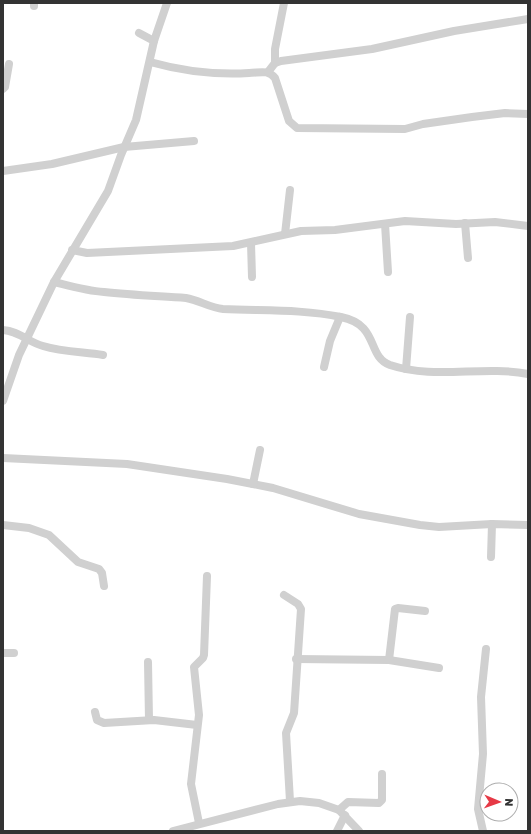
<svg xmlns="http://www.w3.org/2000/svg" width="531" height="834" viewBox="0 0 531 834" font-family="Rubik,sans-serif">
<style>
.lines{fill:none;stroke-linecap:round;stroke-linejoin:round}
.street{stroke:#d0d0d0;stroke-width:8}
</style>
<rect width="100%" height="100%" fill="#fff"/>
<g class="lines">
<g class="street">
<path d="M 34,6 L 34,3"/>
<path d="M 139,33 L 154,41"/>
<path d="M 150,62 C 182,71 216,75 249,73 C 259,73 268,69 275,78 L 289,121 L 297,128 L 405,129 L 423,124 L 472,117 L 505,113 L 528,114"/>
<path d="M 275,63 L 275,49 L 284,3"/>
<path d="M 268,72 L 275,63 L 281,61 L 372,49 L 454,31 L 528,19"/>
<path d="M 3,89 L 5,87 L 9,64"/>
<path d="M 3,171 L 52,164 L 124,147 L 194,141"/>
<path d="M 465,223 L 468,258"/>
<path d="M 385,224 L 388,272"/>
<path d="M 285,234 L 290,190"/>
<path d="M 251,243 L 252,277"/>
<path d="M 72,250 L 87,253 L 233,246 L 301,231 L 335,230 L 405,221 L 456,224 L 495,222 L 528,226"/>
<path d="M 54,282 C 70,286 87,291 104,292 C 131,295 158,296 186,298 C 199,300 210,308 223,309 C 262,311 302,309 341,317 C 380,325 366,356 390,365 C 435,380 482,365 528,374"/>
<path d="M 3,330 C 19,331 28,342 43,346 C 62,352 84,352 103,355"/>
<path d="M 324,367 L 330,341 L 340,317"/>
<path d="M 406,369 L 410,317"/>
<path d="M 3,401 L 19,355 L 54,282 L 108,191 L 121,155 L 136,120 L 154,41 L 167,3"/>
<path d="M 3,458 L 127,464 L 227,479 L 273,488 L 359,514 L 420,525 L 439,527 L 492,524 L 528,525"/>
<path d="M 253,484 L 260,450"/>
<path d="M 3,525 L 29,528 L 49,535 L 78,562 L 99,569 L 102,573 L 104,586"/>
<path d="M 491,557 L 492,524"/>
<path d="M 284,595 L 298,604 L 301,609 L 294,713 L 286,733 L 290,801"/>
<path d="M 3,653 L 14,653"/>
<path d="M 296,659 L 389,660 L 439,668"/>
<path d="M 389,660 L 395,609 L 398,608 L 425,611"/>
<path d="M 148,662 L 149,720"/>
<path d="M 95,712 L 97,720 L 104,723 L 154,720 L 197,725"/>
<path d="M 339,810 L 348,802 L 379,803 L 382,800 L 382,774"/>
<path d="M 199,823 L 191,784 L 199,715 L 194,667 L 203,658 L 204,655 L 207,576"/>
<path d="M 173,831 L 278,804 L 300,801 L 319,803 L 339,810 L 359,831"/>
<path d="M 337,831 L 345,815"/>
<path d="M 483,831 L 478,809 L 483,754 L 481,697 L 486,649"/>
</g>
</g>
<rect width="531" height="834" fill="none" stroke="#333333" stroke-width="8"/>
<g transform="translate(499 802) rotate(92)"><circle r="19" fill="#ffffff" stroke="#adadad"/>
<path d="M0-3L7 15L0 10L-7 15Z" fill="#e63946"/>
<text y="-6" font-size="11" font-weight="bold" text-anchor="middle" fill="#333333">N</text>
</g>
</svg>
